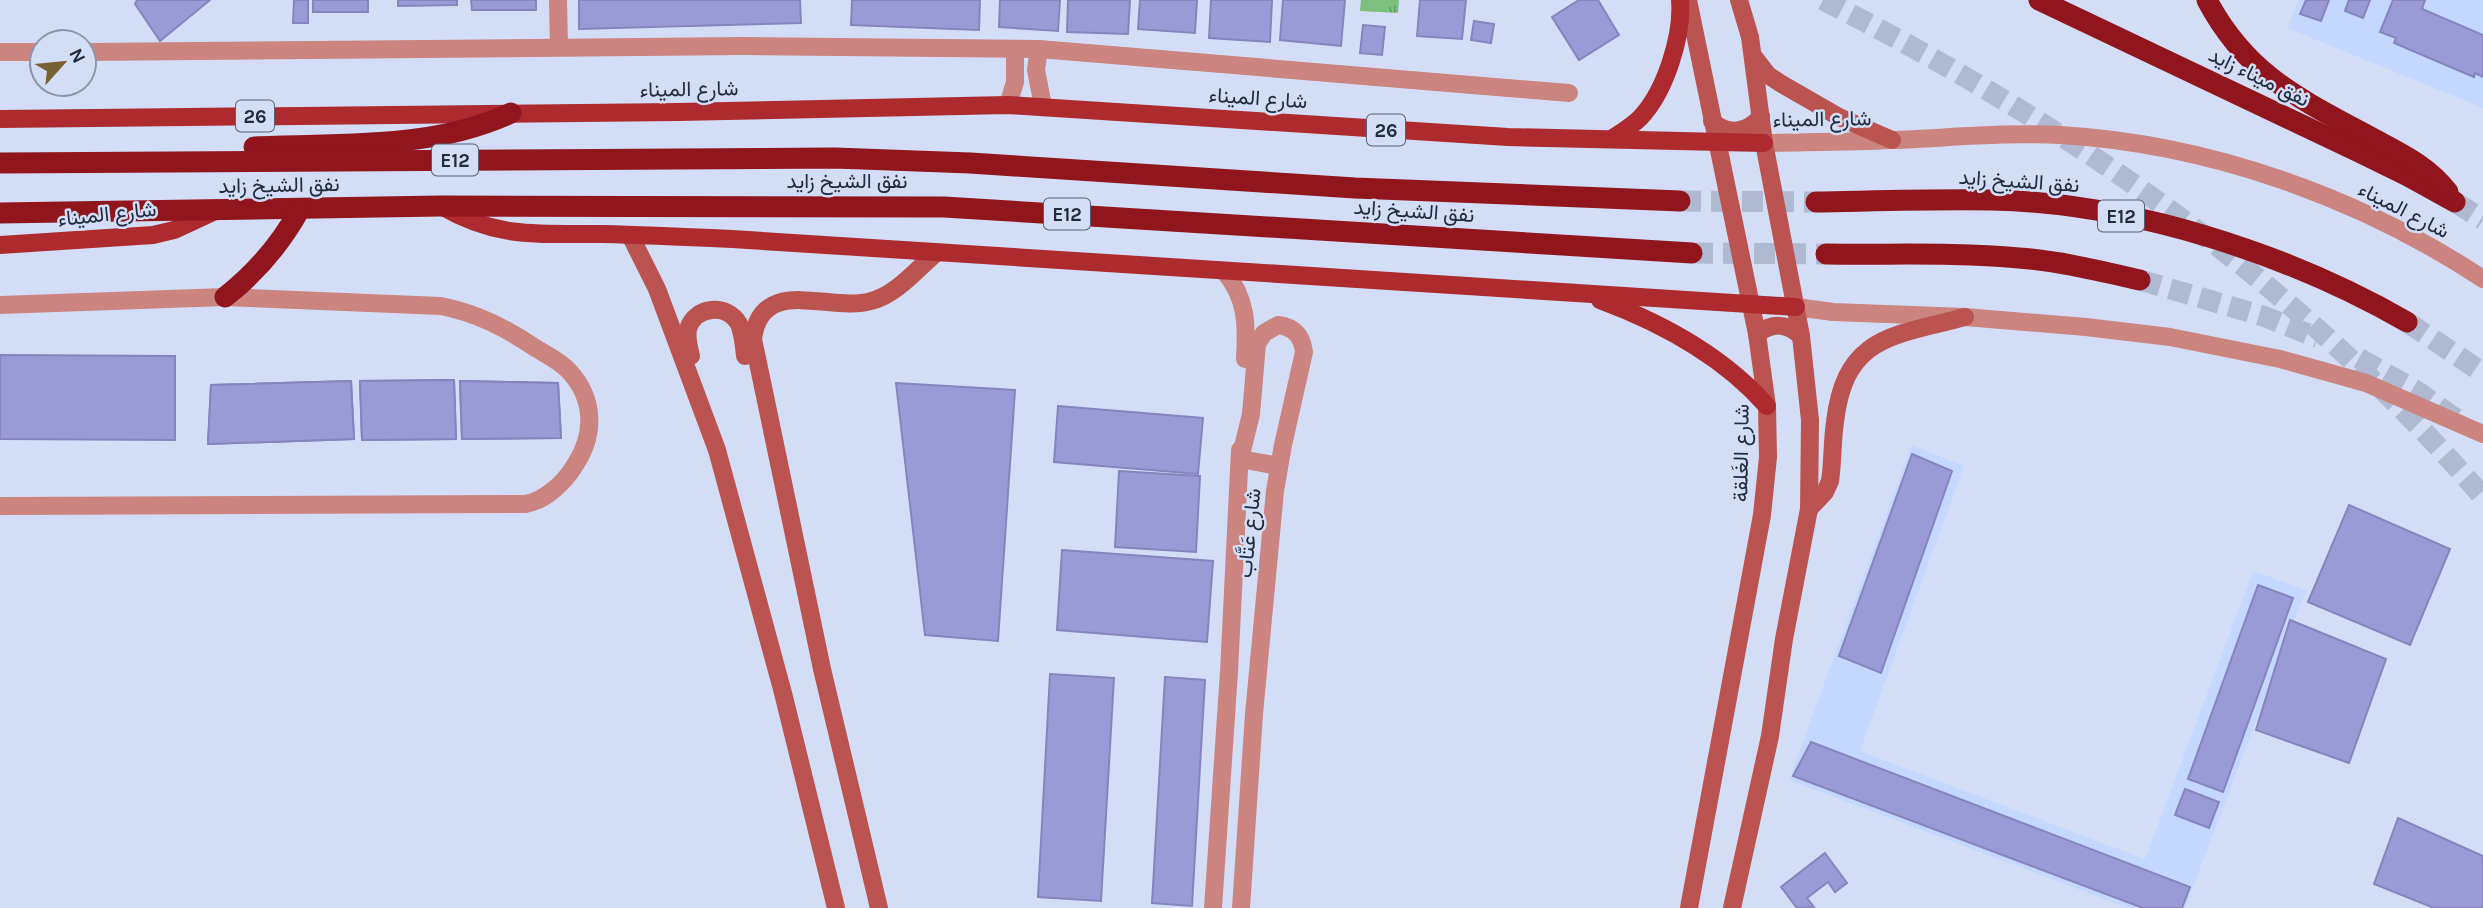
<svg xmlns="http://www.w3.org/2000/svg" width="2483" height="908" viewBox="0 0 2483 908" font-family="Karla,Vazirmatn,sans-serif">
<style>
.built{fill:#c4d7fe}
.grass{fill:url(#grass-tufts)}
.building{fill:#9a9ad6;stroke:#8584be;stroke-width:2}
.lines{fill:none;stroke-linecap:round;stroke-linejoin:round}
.motorway-tunnel{stroke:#afbad2;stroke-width:21;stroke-dasharray:21 10;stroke-linecap:butt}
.minor{stroke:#cb847f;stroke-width:18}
.tertiary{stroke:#cb847f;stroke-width:18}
.secondary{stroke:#bb5450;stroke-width:18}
.primary{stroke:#ad2a2e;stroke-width:18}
.motorway{stroke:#91151d;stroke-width:21}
.labels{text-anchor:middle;stroke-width:5;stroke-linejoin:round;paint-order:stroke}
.shield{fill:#d3def6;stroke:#566177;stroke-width:2}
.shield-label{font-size:19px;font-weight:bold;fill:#202b41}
.street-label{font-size:21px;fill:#202b41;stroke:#d3def6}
</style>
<defs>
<pattern id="grass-tufts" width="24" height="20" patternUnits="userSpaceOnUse" patternTransform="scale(1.75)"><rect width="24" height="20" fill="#7dc07e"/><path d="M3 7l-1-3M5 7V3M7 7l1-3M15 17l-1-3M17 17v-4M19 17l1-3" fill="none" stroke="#669c69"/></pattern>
</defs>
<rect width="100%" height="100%" fill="#d3def6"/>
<g class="built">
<path d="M 2299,0 L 2483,0 L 2483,108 L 2287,28 Z"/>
<path d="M 1912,445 L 1964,466 L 1860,751 L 2145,859 L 2253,571 L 2306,590 L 2185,908 L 2128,908 L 1789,780 Z"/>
</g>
<path class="grass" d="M 1361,0 L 1399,0 L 1398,13 L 1360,11 Z"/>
<g class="building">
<path d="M 137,0 L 210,0 L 160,41 L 135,4 Z"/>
<path d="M 294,0 L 308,0 L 308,23 L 293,23 Z"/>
<rect x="313" y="0" width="55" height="12"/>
<path d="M 398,0 L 457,0 L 457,5 L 398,6 Z"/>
<path d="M 471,0 L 536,0 L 536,10 L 472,10 Z"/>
<path d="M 579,0 L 800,0 L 801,23 L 579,29 Z"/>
<path d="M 852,0 L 980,0 L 979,30 L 851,25 Z"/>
<path d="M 1000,0 L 1060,0 L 1058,31 L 999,27 Z"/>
<path d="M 1068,0 L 1130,0 L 1128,34 L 1067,32 Z"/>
<path d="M 1140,0 L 1197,0 L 1195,33 L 1138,29 Z"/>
<path d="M 1211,0 L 1272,0 L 1270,42 L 1209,38 Z"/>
<path d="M 1283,0 L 1345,0 L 1341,46 L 1280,40 Z"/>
<path d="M 1420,0 L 1466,0 L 1462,39 L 1417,36 Z"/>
<path d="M 1579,0 L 1598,0 L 1619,35 L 1579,60 L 1552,17 Z"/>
<path d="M 2306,0 L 2329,0 L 2321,21 L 2300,14 Z"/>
<path d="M 2349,0 L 2370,0 L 2363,18 L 2345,11 Z"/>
<path d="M 2393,0 L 2425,0 L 2422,9 L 2483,35 L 2483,77 L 2475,73 L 2474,77 L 2394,43 L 2396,38 L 2380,32 Z"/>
<path d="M 1474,21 L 1494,24 L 1491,43 L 1471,40 Z"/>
<path d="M 1363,25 L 1385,27 L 1382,55 L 1360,53 Z"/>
<path d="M 0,355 L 175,356 L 175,440 L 0,439 Z"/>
<path d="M 454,380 L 456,439 L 362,440 L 360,381 Z"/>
<path d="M 454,380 L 456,439 L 362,440 L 360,381 Z"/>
<path d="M 351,381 L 354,439 L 208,444 L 211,385 Z"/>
<path d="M 351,381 L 354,439 L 208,444 L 211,385 Z"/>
<path d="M 460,381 L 558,383 L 561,438 L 462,439 Z"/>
<path d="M 460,381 L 558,383 L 561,438 L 462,439 Z"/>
<path d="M 896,383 L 1015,390 L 998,641 L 925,635 Z"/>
<path d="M 1058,406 L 1203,418 L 1198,474 L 1054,462 Z"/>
<path d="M 1912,454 L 1952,471 L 1881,673 L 1839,656 Z"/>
<path d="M 1119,471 L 1200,476 L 1196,552 L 1115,547 Z"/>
<path d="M 2349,505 L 2450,549 L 2410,645 L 2308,602 Z"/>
<path d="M 1062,550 L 1213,561 L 1207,642 L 1057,630 Z"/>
<path d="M 2258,585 L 2293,598 L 2223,792 L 2188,779 Z"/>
<path d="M 2290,620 L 2386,659 L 2349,763 L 2256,730 Z"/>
<path d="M 1050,674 L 1114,678 L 1101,901 L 1038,897 Z"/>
<path d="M 1165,677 L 1205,680 L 1192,906 L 1152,903 Z"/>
<path d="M 1811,742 L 2190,887 L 2182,908 L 2143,908 L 1793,776 Z"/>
<path d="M 2185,789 L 2219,802 L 2209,828 L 2175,815 Z"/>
<path d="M 2398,818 L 2483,856 L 2483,908 L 2434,908 L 2374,884 Z"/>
<path d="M 1825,853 L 1847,883 L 1835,892 L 1828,882 L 1807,898 L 1814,907 L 1797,908 L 1781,887 Z"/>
</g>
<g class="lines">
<g class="motorway-tunnel">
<path d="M 1823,0 C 2070,125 2301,285 2483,497"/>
<path d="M 1680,201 L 1816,202"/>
<path d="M 2455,202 L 2483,220"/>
<path d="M 1692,253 L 1826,254"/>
<path d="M 2140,280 L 2263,316 L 2318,338"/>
<path d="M 2407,322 L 2483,373"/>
<path d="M 2359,358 L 2418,392 L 2456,419"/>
</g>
<g class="minor">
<path d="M 558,0 L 559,47"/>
<path d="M 1039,49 L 1036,70 L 1043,106"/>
<path d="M 0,52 L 42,52"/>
<path d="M 84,52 L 744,46 L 1039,49 L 1569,93"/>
<path d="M 1008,105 L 1015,82 L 1015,49"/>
<path d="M 0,305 L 225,297 L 441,306 C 476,313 504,327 534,347 C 545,354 560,361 569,371 C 595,399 595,435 575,465 C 565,482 545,501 525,504 L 0,506"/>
</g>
<g class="tertiary">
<path d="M 1764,143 C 1807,142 1849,142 1892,140 C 1948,138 2005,132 2061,135 C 2209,144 2359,197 2483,279"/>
<path d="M 1224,271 C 1247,298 1247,325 1245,359"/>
<path d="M 1796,307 L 1833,312 L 1965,317 L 2086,327 L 2170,337 L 2280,359 L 2366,383 L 2483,434"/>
<path d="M 1213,908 L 1229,672 L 1240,450"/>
<path d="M 1241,908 L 1254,714 L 1275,491 L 1283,445 L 1304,352 C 1302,336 1294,327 1278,325 L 1264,333 L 1257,344 L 1251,414 L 1240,459 L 1279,466"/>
</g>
<g class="secondary">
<path d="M 1688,0 L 1757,334 L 1767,406 L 1768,457 L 1762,515 L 1689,908"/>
<path d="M 1754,57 L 1768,75 L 1780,83 L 1839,117 L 1892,140"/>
<path d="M 1712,121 C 1728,136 1748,133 1761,116"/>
<path d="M 630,235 L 657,289 L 717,450 L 783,693 L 836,908"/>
<path d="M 1757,334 C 1773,322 1786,323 1801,336"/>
<path d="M 691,356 C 689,347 686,338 688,329 C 695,306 727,303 739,324 C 743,334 744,346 745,356"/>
<path d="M 1809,509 L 1825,492 L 1830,481 C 1833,462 1832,442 1835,422 C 1845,335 1894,336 1965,317"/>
<path d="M 879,908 L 822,669 L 753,339 C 761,274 831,313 871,301 C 896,295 917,269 936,253"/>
<path d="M 1732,908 L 1770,736 L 1784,639 L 1809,509 L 1810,420 L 1801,336 L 1764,143 L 1750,37 L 1739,0"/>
</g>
<g class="primary">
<path d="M 0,119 L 678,112 L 1008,105 L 1508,137 L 1764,143"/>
<path d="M 1613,138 C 1622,132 1632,126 1640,118 C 1665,92 1683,36 1680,0"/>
<path d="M 441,206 C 500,240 538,233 603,234 C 646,235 689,237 732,239 L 1796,307"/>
<path d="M 0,245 L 153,235 L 174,230 L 215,211"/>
<path d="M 1600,300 C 1662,323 1722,355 1767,406"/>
</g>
<g class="motorway">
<path d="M 2039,0 L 2361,153 L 2408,176 L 2455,202"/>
<path d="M 2207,0 C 2247,76 2302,100 2374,139 C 2402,154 2428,166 2448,192"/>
<path d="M 254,147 C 340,143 431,150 511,113"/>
<path d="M 0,163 L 835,158 L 970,163 L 1355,188 L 1680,201"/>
<path d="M 1816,202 C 1874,201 1933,199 1992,200 C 2131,203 2287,253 2407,322"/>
<path d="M 0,213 L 441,206 L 944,207 L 1692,253"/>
<path d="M 1826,254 C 1890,255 1955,252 2019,258 C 2060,261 2100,271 2140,280"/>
<path d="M 225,297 C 257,272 280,245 300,209"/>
</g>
</g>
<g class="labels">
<g class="shield">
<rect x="236" y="100.5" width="38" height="31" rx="5"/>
<rect x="1367" y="114.5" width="38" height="31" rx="5"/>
<rect x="432" y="144.5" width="46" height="31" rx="5"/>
<rect x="1044" y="198.5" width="46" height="31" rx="5"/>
<rect x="2098" y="200.5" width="46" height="31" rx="5"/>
</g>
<g class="shield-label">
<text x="255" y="123">26</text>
<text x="1386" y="137">26</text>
<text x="455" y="167">E12</text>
<text x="1067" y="221">E12</text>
<text x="2121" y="223">E12</text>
</g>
<g class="street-label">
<text transform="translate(2259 77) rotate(26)" y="7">نفق ميناء زايد</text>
<text transform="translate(689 89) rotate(-1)" y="7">شارع الميناء</text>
<text transform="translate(1258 98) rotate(4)" y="7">شارع الميناء</text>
<text transform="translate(1822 119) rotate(-1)" y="7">شارع الميناء</text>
<text x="847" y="188">نفق الشيخ زايد</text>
<text transform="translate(2019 181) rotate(4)" y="7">نفق الشيخ زايد</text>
<text transform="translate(279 185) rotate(-1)" y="7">نفق الشيخ زايد</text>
<text transform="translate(2404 210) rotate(27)" y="7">شارع الميناء</text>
<text transform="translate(1414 211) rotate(4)" y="7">نفق الشيخ زايد</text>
<text transform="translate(107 214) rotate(-6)" y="7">شارع الميناء</text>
<text transform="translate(1741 453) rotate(-89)" y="7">شارع الغَلقة</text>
<text transform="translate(1249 533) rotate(-84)" y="7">شارع عَتَّاب</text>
</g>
</g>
<g transform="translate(63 63) rotate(63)"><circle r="33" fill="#d3def6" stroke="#8b96ae" stroke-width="2"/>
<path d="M0-5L12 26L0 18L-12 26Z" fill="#796232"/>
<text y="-10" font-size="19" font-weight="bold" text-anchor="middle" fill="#202b41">N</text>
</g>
</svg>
